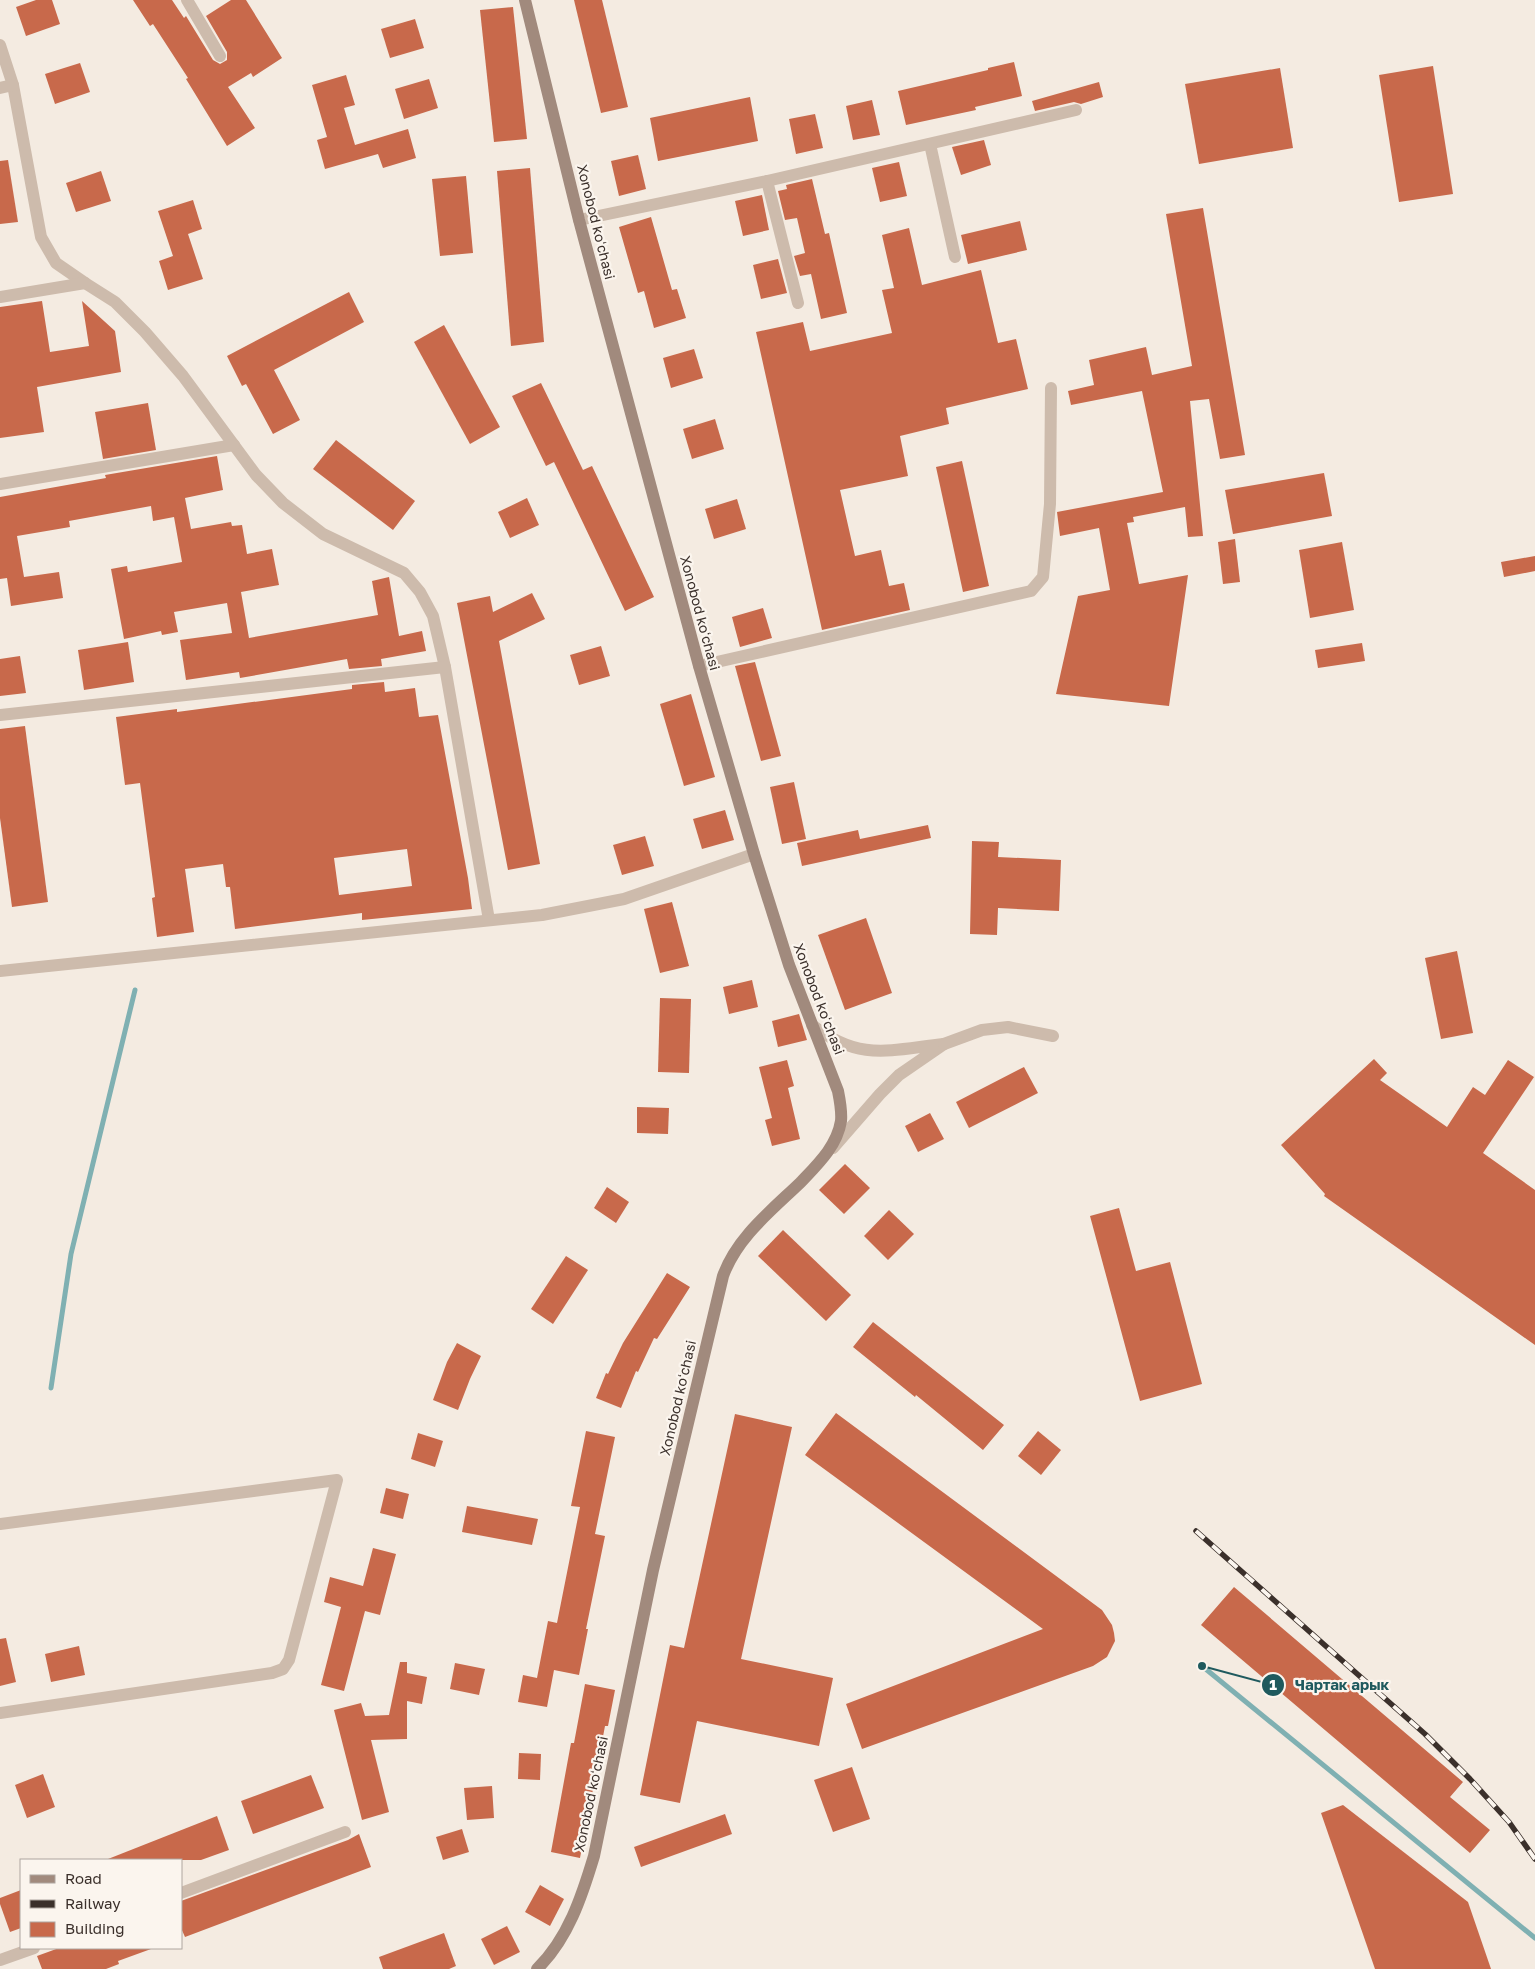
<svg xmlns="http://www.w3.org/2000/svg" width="1535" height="1969" viewBox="0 0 1535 1969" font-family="'Golos Text',sans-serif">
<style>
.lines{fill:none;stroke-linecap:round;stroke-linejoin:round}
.stream{stroke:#7fb0b2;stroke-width:5}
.building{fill:#c8694b;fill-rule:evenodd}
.minor{stroke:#cdbbac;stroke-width:12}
.secondary{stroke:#a18a7d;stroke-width:12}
.rail-casing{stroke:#3b302b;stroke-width:5.5}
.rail{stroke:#fbf5ee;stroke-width:4;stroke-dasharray:11;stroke-linecap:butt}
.labels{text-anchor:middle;stroke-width:4.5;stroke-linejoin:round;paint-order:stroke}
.street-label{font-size:14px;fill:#3b302b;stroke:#fbf5ee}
.leader{fill:none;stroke:#1f5a5e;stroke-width:2}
.callout-dot{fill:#1f5a5e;stroke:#fbf5ee;stroke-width:2}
.mark-label{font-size:15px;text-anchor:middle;font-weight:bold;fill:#fff}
.callout-label{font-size:15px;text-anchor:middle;font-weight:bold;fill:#1f5a5e;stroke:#fbf5ee;stroke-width:4.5;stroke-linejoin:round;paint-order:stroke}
</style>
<rect width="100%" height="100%" fill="#f4ebe1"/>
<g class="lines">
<g class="stream">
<path d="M 51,1388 L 71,1254 L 135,990"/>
<path d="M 1202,1666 L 1535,1938"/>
</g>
</g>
<g class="building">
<path d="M 36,0 L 52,0 L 60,24 L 26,36 L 16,7 Z"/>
<path d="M 133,0 L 172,0 L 184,18 L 186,16 L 213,60 L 220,64 L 227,60 L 227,52 L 206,16 L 231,0 L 246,0 L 282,58 L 253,77 L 251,73 L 228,87 L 255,128 L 227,146 L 186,79 L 188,78 L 153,24 L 150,26 Z"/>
<path d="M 574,0 L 602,0 L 628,107 L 601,113 Z"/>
<path d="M 513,7 L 527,139 L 494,142 L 480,10 Z"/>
<path d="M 415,19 L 424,48 L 390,58 L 381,29 Z"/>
<path d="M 1014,62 L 1022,96 L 975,107 L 976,110 L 906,125 L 898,91 L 988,70 L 988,68 Z"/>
<path d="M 80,63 L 90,92 L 55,104 L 45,74 Z"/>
<path d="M 1433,66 L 1453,194 L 1399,202 L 1379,75 Z"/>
<path d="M 1280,68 L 1293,148 L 1199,164 L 1185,84 Z"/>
<path d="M 346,75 L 355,105 L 344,108 L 355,145 L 408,129 L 416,158 L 383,168 L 378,154 L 325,169 L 317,140 L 327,137 L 312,85 Z"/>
<path d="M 429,79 L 438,108 L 404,119 L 395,89 Z"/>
<path d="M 1099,82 L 1103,97 L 1081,104 L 1074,102 L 1035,111 L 1032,101 Z"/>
<path d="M 750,97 L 758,141 L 658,161 L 650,118 Z"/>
<path d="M 872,100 L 880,135 L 853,140 L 846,106 Z"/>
<path d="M 815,114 L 823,148 L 796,154 L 789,119 Z"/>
<path d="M 984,140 L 991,165 L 961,175 L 952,147 Z"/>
<path d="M 638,155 L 646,189 L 619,196 L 611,161 Z"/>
<path d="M 8,160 L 18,222 L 0,224 L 0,161 Z"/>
<path d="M 899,162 L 907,196 L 880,202 L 872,168 Z"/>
<path d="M 530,168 L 544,342 L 511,346 L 497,171 Z"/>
<path d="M 101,171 L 111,201 L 76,212 L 66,183 Z"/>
<path d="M 466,176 L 473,253 L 440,256 L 432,179 Z"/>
<path d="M 812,179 L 825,234 L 829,233 L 847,313 L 821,319 L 811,274 L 800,276 L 794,256 L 805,253 L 797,218 L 785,220 L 778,191 L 787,189 L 786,185 Z"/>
<path d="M 762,195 L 769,230 L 743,236 L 735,201 Z"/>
<path d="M 193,200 L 202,229 L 188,234 L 203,279 L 168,290 L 159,261 L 173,256 L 158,211 Z"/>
<path d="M 1203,208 L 1245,455 L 1220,459 L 1209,399 L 1190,401 L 1203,536 L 1188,537 L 1185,507 L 1133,517 L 1134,522 L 1127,523 L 1139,584 L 1188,575 L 1169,706 L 1056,694 L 1078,596 L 1110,590 L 1099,528 L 1060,536 L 1057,512 L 1163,492 L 1142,391 L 1071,405 L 1068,391 L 1094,385 L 1089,360 L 1146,347 L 1152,375 L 1192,366 L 1166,214 Z"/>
<path d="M 651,217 L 672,290 L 677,289 L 686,318 L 654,328 L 644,291 L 638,293 L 619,227 Z"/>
<path d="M 1020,221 L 1027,250 L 968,264 L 961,235 Z"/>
<path d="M 909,228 L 922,285 L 981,270 L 998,343 L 1016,339 L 1028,389 L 946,408 L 949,424 L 900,436 L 908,476 L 840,490 L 855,556 L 881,550 L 889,586 L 904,583 L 910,610 L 822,630 L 756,332 L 803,322 L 810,351 L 892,333 L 882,290 L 894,288 L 882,235 Z"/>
<path d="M 778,259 L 787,293 L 761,299 L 753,265 Z"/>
<path d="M 349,292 L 364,322 L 274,370 L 300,420 L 273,434 L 246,384 L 242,386 L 227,356 Z"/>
<path d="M 42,301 L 50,352 L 89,346 L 82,301 L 115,331 L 121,372 L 37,387 L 44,432 L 0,438 L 0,307 Z"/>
<path d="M 444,325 L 500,427 L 470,444 L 414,342 Z"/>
<path d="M 694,349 L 703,378 L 671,388 L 663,358 Z"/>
<path d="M 541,383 L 583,470 L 592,466 L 654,597 L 625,611 L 554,462 L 546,466 L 512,396 Z"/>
<path d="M 148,403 L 156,450 L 103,459 L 95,412 Z"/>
<path d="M 715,419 L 724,449 L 692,459 L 683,429 Z"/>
<path d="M 336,440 L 415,501 L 393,530 L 313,469 Z"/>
<path d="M 217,456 L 223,490 L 185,498 L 191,529 L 231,522 L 232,526 L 242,525 L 247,554 L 272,549 L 279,585 L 241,592 L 249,638 L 378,615 L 372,581 L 389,577 L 399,636 L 422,631 L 426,651 L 381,659 L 382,666 L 349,669 L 347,659 L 240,678 L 239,672 L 186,680 L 180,640 L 232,633 L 227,603 L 174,612 L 178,632 L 162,635 L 161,631 L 124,639 L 111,569 L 127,566 L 128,572 L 182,562 L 174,517 L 153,521 L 151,506 L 69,521 L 70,527 L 17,536 L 24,577 L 59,572 L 63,598 L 11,606 L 7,578 L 0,579 L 0,497 L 106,478 L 105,475 Z"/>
<path d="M 962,461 L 989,586 L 963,592 L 936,467 Z"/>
<path d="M 1324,473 L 1332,516 L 1233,534 L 1225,490 Z"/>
<path d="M 527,498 L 539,525 L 510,538 L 498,512 Z"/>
<path d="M 737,499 L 746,529 L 714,539 L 705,509 Z"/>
<path d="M 1235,539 L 1240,582 L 1223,584 L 1218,542 Z"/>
<path d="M 1342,542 L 1354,610 L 1310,618 L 1299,550 Z"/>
<path d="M 1535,556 L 1535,571 L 1504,577 L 1501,562 Z"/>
<path d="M 532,593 L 545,619 L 499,641 L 540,864 L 508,870 L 457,603 L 490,596 L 493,612 Z"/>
<path d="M 763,608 L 772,638 L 740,647 L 732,617 Z"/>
<path d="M 128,642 L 134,682 L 84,690 L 78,650 Z"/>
<path d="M 1362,643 L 1365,661 L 1318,668 L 1315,650 Z"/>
<path d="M 601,646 L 610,676 L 579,685 L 570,655 Z"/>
<path d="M 20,656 L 26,693 L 0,696 L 0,659 Z"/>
<path d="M 755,662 L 781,756 L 761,761 L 735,666 Z"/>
<path d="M 384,682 L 385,692 L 415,688 L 419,717 L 438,715 L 468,878 L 472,909 L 362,920 L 362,913 L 235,929 L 230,887 L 226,887 L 223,864 L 185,869 L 194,932 L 157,937 L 152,898 L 155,897 L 140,783 L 125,785 L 116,717 L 177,709 L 177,712 L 352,689 L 352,685 ZM 407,849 L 412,886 L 339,895 L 334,858 Z"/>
<path d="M 691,694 L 715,777 L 684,786 L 660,704 Z"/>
<path d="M 25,726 L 48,902 L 12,907 L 0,818 L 0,729 Z"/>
<path d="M 794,782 L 806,839 L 782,844 L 770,787 Z"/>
<path d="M 725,810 L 734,840 L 702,849 L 693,819 Z"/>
<path d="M 928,825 L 931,838 L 802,866 L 797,843 L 858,830 L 860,839 Z"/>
<path d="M 645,836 L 654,866 L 622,875 L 613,845 Z"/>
<path d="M 972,841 L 999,842 L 998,857 L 1061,860 L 1059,911 L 998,908 L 997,935 L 970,934 Z"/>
<path d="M 672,902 L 689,966 L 660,973 L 644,909 Z"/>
<path d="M 866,918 L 892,993 L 845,1010 L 818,935 Z"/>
<path d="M 1457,951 L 1473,1033 L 1441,1039 L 1425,958 Z"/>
<path d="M 752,980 L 758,1007 L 729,1014 L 723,987 Z"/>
<path d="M 660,998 L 691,999 L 689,1073 L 658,1072 Z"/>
<path d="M 799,1014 L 807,1040 L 778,1047 L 772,1021 Z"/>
<path d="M 1374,1059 L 1387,1073 L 1380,1080 L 1447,1127 L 1473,1087 L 1485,1095 L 1508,1060 L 1534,1077 L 1483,1153 L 1535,1190 L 1535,1345 L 1324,1196 L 1325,1194 L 1281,1145 Z"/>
<path d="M 787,1060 L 794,1086 L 788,1088 L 800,1139 L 772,1146 L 765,1120 L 772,1118 L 759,1067 Z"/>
<path d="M 1024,1067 L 1038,1093 L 969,1128 L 956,1102 Z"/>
<path d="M 637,1107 L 669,1108 L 668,1134 L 637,1133 Z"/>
<path d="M 930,1113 L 944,1139 L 918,1152 L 905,1126 Z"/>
<path d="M 845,1164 L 870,1188 L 844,1214 L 819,1190 Z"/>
<path d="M 607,1187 L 629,1202 L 616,1223 L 594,1208 Z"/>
<path d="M 1119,1208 L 1136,1271 L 1170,1262 L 1202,1384 L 1140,1401 L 1090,1216 Z"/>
<path d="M 889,1210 L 914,1234 L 888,1260 L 864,1236 Z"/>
<path d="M 783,1230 L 851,1295 L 826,1321 L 758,1256 Z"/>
<path d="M 566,1256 L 588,1270 L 553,1324 L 531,1309 Z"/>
<path d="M 667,1273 L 690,1287 L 657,1339 L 654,1338 L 638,1372 L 636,1371 L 621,1408 L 596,1398 L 606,1373 L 608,1374 L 623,1343 Z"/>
<path d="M 873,1322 L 1004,1425 L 983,1450 L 916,1395 L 915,1397 L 853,1347 Z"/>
<path d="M 457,1343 L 481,1356 L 470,1379 L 458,1410 L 433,1400 L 447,1362 Z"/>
<path d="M 836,1413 L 1102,1610 L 1112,1625 L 1114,1633 L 1115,1641 L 1107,1657 L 1093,1666 L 862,1749 L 846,1704 L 1043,1629 L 805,1455 Z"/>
<path d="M 735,1414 L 792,1427 L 741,1659 L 833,1678 L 819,1746 L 697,1721 L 680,1803 L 640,1795 L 670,1645 L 684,1648 Z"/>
<path d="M 586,1431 L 615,1437 L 595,1534 L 605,1536 L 586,1629 L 588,1629 L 579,1675 L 554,1670 L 547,1707 L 518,1702 L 523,1675 L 537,1678 L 548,1621 L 557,1623 L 580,1507 L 571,1506 Z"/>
<path d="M 1038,1431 L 1061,1450 L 1041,1475 L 1018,1456 Z"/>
<path d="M 418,1433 L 443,1441 L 435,1467 L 411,1459 Z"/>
<path d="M 386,1488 L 409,1494 L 403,1519 L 380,1513 Z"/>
<path d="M 467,1506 L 538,1519 L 532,1545 L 462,1532 Z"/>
<path d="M 373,1548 L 396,1554 L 380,1615 L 365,1611 L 344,1691 L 321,1685 L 341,1607 L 324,1602 L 330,1577 L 363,1586 Z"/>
<path d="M 1234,1587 L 1463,1782 L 1450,1797 L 1490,1830 L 1470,1853 L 1201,1625 Z"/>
<path d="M 6,1638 L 16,1682 L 0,1686 L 0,1639 Z"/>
<path d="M 79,1646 L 85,1675 L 51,1682 L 45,1654 Z"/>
<path d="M 400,1662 L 407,1662 L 407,1673 L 427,1677 L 422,1704 L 407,1701 L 407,1739 L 371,1740 L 389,1812 L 362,1820 L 334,1710 L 361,1703 L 365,1716 L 389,1715 Z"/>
<path d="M 455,1663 L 485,1669 L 479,1695 L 450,1689 Z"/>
<path d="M 585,1684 L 615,1690 L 608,1726 L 605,1726 L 580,1858 L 551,1852 L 571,1743 L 574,1743 Z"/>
<path d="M 519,1753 L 541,1754 L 540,1780 L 518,1779 Z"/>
<path d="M 852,1767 L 870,1819 L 833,1832 L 814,1780 Z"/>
<path d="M 43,1774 L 55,1807 L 27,1818 L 15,1785 Z"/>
<path d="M 311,1775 L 324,1808 L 253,1834 L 241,1801 Z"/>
<path d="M 492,1786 L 494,1818 L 467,1820 L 464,1788 Z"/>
<path d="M 1343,1805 L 1468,1902 L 1491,1969 L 1375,1969 L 1321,1813 Z"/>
<path d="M 725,1814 L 732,1834 L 641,1867 L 634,1847 Z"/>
<path d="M 217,1816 L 229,1850 L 201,1860 L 108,1860 L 108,1859 Z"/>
<path d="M 462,1829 L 469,1852 L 443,1860 L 436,1837 Z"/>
<path d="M 359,1834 L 371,1867 L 185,1937 L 181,1928 L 181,1901 L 348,1840 Z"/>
<path d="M 540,1885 L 564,1899 L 550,1926 L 525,1912 Z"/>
<path d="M 21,1890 L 21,1928 L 10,1932 L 0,1904 L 0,1898 Z"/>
<path d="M 507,1926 L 520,1952 L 494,1965 L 481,1939 Z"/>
<path d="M 444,1933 L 456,1966 L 449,1969 L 383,1969 L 379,1957 Z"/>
<path d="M 59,1948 L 150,1948 L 151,1949 L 118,1961 L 119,1964 L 106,1969 L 42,1969 L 37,1956 Z"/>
</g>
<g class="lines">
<g class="minor">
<path d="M 187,0 L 220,56"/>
<path d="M 0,45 L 13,85 L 41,237 L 56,263 L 85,283 L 115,302 L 145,332 L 183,376 L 256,475 L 283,503 L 323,534 L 404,573 L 420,592 L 433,616 L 445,667 L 489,920"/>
<path d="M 0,88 L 13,85"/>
<path d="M 930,144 L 955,257"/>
<path d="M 767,181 L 798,303"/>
<path d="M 579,220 L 767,181 L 1076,110"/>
<path d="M 0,297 L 85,283"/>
<path d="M 0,484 L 234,445"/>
<path d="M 699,666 L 1031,591 L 1043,577 L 1050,504 L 1051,388"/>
<path d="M 0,715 L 445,667"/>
<path d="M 0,971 L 542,915 L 624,899 L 754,854"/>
<path d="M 812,1025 C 860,1062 889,1050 944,1044 L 899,1075 L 880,1094 L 833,1148"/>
<path d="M 944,1044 L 982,1030 L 1008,1027 L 1053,1036"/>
<path d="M 0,1524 L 337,1480 L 289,1660 L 283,1669 L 272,1673 L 0,1713"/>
<path d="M 181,1893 L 345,1832"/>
<path d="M 0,1960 L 34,1948"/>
</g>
<path class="secondary" d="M 525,0 L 579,220 L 699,666 L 754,854 L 789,965 L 838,1091 C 840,1101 842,1111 841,1121 C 837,1146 818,1164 801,1182 C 772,1210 737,1237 723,1276 L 653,1570 L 594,1856 C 582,1896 568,1939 537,1969"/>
<g class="rail-casing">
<path id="rail" d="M 1196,1531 L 1425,1734 L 1470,1779 L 1509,1822 L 1535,1859"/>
</g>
<use href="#rail" class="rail"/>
</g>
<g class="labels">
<g class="street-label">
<text transform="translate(596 222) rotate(76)" y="5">Xonobod koʻchasi</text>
<text transform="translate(700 613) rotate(75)" y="5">Xonobod koʻchasi</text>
<text transform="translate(819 999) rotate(69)" y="5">Xonobod koʻchasi</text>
<text transform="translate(678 1398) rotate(-77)" y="5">Xonobod koʻchasi</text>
<text transform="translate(591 1794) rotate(-78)" y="5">Xonobod koʻchasi</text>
</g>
</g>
<path class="leader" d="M1202 1666L1273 1685"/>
<g class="callout-dot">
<circle cx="1202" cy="1666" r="5"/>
<circle cx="1273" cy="1685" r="12"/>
</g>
<g class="mark-label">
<text x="1273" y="1690">1</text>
</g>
<g class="callout-label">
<text x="1342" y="1690">Чартак арык</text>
</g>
<rect x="20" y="1859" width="162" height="90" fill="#fbf5ee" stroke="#aea6a0"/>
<rect x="30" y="1875" width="25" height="8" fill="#a18a7d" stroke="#aea6a0"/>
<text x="65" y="1884" font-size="15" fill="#3b302b">Road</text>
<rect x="30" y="1900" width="25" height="8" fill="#3b302b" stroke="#aea6a0"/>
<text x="65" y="1909" font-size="15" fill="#3b302b">Railway</text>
<rect x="30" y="1922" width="25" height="15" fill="#c8694b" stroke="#aea6a0"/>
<text x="65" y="1934" font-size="15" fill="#3b302b">Building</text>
</svg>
